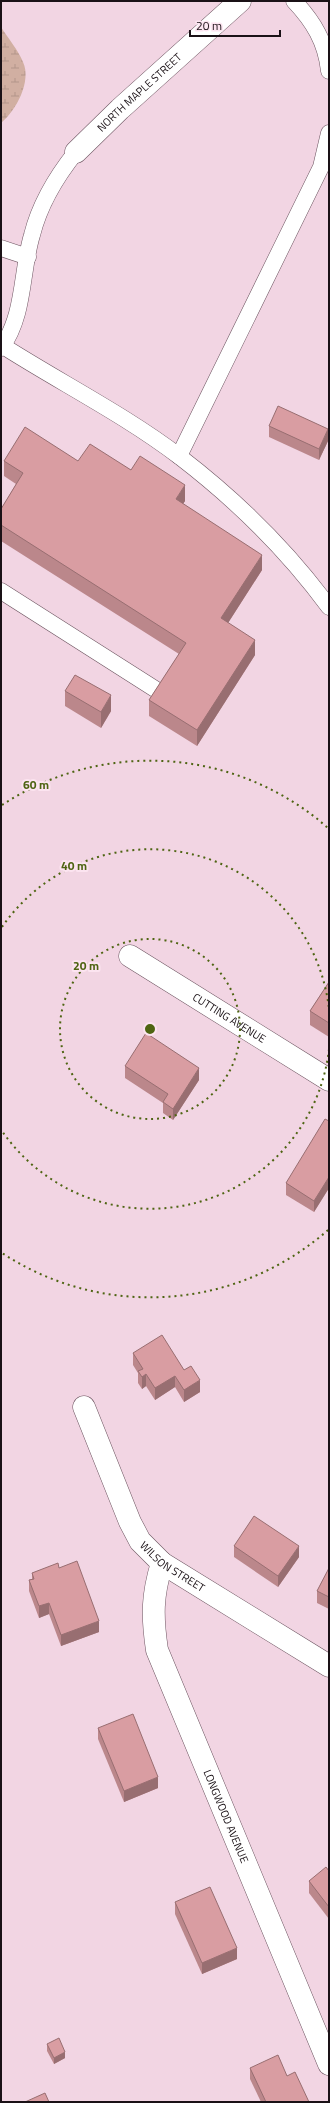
<svg xmlns="http://www.w3.org/2000/svg" width="330" height="2103" viewBox="0 0 330 2103" font-family="'Titillium Web',sans-serif">
<style>
.wetland{fill:url(#wetland-marsh)}
.lines{fill:none;stroke-linecap:round;stroke-linejoin:round}
.lane-casing{stroke:#6d5561;stroke-width:17}
.street-casing{stroke:#6d5561;stroke-width:23}
.lane{stroke:#fff;stroke-width:16}
.street{stroke:#fff;stroke-width:22}
.wall{fill:#bb878b}
.shaded-wall{fill:#986e71}
.building{fill:#d99da2;stroke:#986e71}
.ring{fill:none;stroke:#4e6412;stroke-width:2;stroke-dasharray:2 4}
.labels{text-anchor:middle;stroke-width:4;stroke-linejoin:round;paint-order:stroke}
.street-label{font-size:11px;fill:#1a1116;stroke:#fce4f0}
.centre{fill:#4e6412;stroke:#fce4f0;stroke-width:2}
.ring-label{font-size:12px;text-anchor:middle;font-weight:bold;fill:#4e6412;stroke:#fce4f0;stroke-width:4;stroke-linejoin:round;paint-order:stroke}
</style>
<defs>
<pattern id="wetland-marsh" width="20" height="14" patternUnits="userSpaceOnUse"><rect width="20" height="14" fill="#d1afa2"/><path d="M1 5h8M5 5V1M11 12h8M15 12V8" fill="none" stroke="#b3968b"/></pattern>
</defs>
<rect width="100%" height="100%" fill="#f2d5e3"/>
<path class="wetland" d="M 1,27 C 8,38 18,50 23,62 C 32,81 16,111 1,123 Z"/>
<g class="lines">
<g class="lane-casing">
<g id="lane">
<path d="M 294,1 C 313,21 326,42 329,71"/>
<path d="M 1,248 L 28,257"/>
<path d="M 3,346 C 61,383 125,415 180,457 C 236,500 287,550 329,607"/>
<path d="M 1,348 C 25,316 21,271 32,235 C 40,203 56,177 76,152"/>
<path d="M 179,456 L 321,167 L 329,133"/>
<path d="M 1,591 L 155,689"/>
</g>
</g>
<g class="street-casing">
<g id="street">
<path id="s1" d="M 76,152 L 120,109 L 240,1"/>
<path id="s2" d="M 130,956 L 329,1080"/>
<path id="s3" d="M 84,1407 L 130,1522 L 140,1541 L 162,1563 L 329,1666"/>
<path id="s4" d="M 162,1563 C 152,1596 152,1616 157,1650 L 329,2064"/>
</g>
</g>
<use href="#lane" class="lane"/>
<use href="#street" class="street"/>
</g>
<g class="wall">
<path d="M 269,426 L 328,441 L 319,460 L 269,437 Z"/>
<path d="M 4,461 L 78,461 L 131,470 L 185,501 L 183,504 L 262,570 L 228,623 L 255,655 L 197,746 L 149,716 L 149,700 L 179,654 L 1,541 L 1,509 L 16,484 L 4,476 Z"/>
<path d="M 65,691 L 111,711 L 101,728 L 65,706 Z"/>
<path d="M 329,982 L 329,1037 L 310,1025 L 310,1011 Z"/>
<path d="M 125,1066 L 199,1080 L 173,1120 L 163,1113 L 163,1103 L 125,1078 Z"/>
<path d="M 329,1121 L 329,1188 L 314,1212 L 286,1195 L 286,1183 Z"/>
<path d="M 329,1232 L 329,1240 L 328,1240 L 328,1233 Z"/>
<path d="M 133,1353 L 184,1370 L 200,1392 L 184,1402 L 175,1387 L 155,1400 L 146,1386 L 142,1389 L 138,1383 L 138,1373 L 133,1365 Z"/>
<path d="M 234,1546 L 299,1557 L 278,1587 L 234,1557 Z"/>
<path d="M 59,1568 L 99,1632 L 61,1646 L 49,1614 L 39,1618 L 29,1591 L 29,1580 L 32,1579 L 32,1573 Z"/>
<path d="M 329,1568 L 329,1609 L 317,1603 L 317,1591 Z"/>
<path d="M 98,1728 L 158,1788 L 124,1802 L 98,1739 Z"/>
<path d="M 329,1871 L 329,1919 L 309,1893 L 309,1881 Z"/>
<path d="M 175,1902 L 237,1959 L 202,1974 L 175,1914 Z"/>
<path d="M 47,2044 L 65,2058 L 54,2064 L 47,2051 Z"/>
<path d="M 250,2068 L 287,2076 L 309,2102 L 261,2102 L 250,2079 Z"/>
</g>
<g class="shaded-wall">
<path d="M 328,429 L 328,441 L 319,460 L 319,449 Z"/>
<path d="M 185,485 L 185,501 L 176,514 L 176,499 Z"/>
<path d="M 262,555 L 262,570 L 221,634 L 221,618 Z"/>
<path d="M 255,640 L 255,655 L 197,746 L 197,730 Z"/>
<path d="M 111,695 L 111,711 L 101,728 L 101,712 Z"/>
<path d="M 199,1068 L 199,1080 L 173,1120 L 173,1109 Z"/>
<path d="M 329,1177 L 329,1188 L 314,1212 L 314,1201 Z"/>
<path d="M 146,1374 L 146,1386 L 142,1389 L 142,1377 Z"/>
<path d="M 175,1376 L 175,1387 L 155,1400 L 155,1388 Z"/>
<path d="M 200,1380 L 200,1392 L 184,1402 L 184,1390 Z"/>
<path d="M 299,1546 L 299,1557 L 278,1587 L 278,1576 Z"/>
<path d="M 49,1603 L 49,1614 L 39,1618 L 39,1606 Z"/>
<path d="M 99,1621 L 99,1632 L 61,1646 L 61,1635 Z"/>
<path d="M 158,1777 L 158,1788 L 124,1802 L 124,1791 Z"/>
<path d="M 237,1948 L 237,1959 L 202,1974 L 202,1963 Z"/>
<path d="M 65,2052 L 65,2058 L 54,2064 L 54,2058 Z"/>
</g>
<g class="building">
<path d="M 278,406 L 328,429 L 319,449 L 269,426 Z"/>
<path d="M 25,427 L 78,461 L 90,444 L 131,470 L 140,456 L 185,485 L 176,499 L 262,555 L 221,618 L 255,640 L 197,730 L 149,700 L 186,643 L 1,525 L 1,509 L 23,473 L 4,461 Z"/>
<path d="M 75,675 L 111,695 L 101,712 L 65,691 Z"/>
<path d="M 329,982 L 329,1023 L 310,1011 Z"/>
<path d="M 146,1033 L 199,1068 L 173,1109 L 163,1102 L 168,1094 L 125,1066 Z"/>
<path d="M 325,1119 L 329,1121 L 329,1177 L 314,1201 L 286,1183 Z"/>
<path d="M 162,1335 L 184,1370 L 191,1366 L 200,1380 L 184,1390 L 175,1376 L 155,1388 L 146,1374 L 142,1377 L 138,1371 L 143,1369 L 133,1353 Z"/>
<path d="M 254,1516 L 299,1546 L 278,1576 L 234,1546 Z"/>
<path d="M 77,1561 L 99,1621 L 61,1635 L 49,1603 L 39,1606 L 29,1580 L 34,1579 L 32,1573 L 58,1563 L 59,1568 Z"/>
<path d="M 329,1568 L 329,1597 L 317,1591 Z"/>
<path d="M 133,1714 L 158,1777 L 124,1791 L 98,1728 Z"/>
<path d="M 326,1867 L 329,1871 L 329,1907 L 309,1881 Z"/>
<path d="M 210,1887 L 237,1948 L 202,1963 L 175,1902 Z"/>
<path d="M 59,2038 L 65,2052 L 54,2058 L 47,2044 Z"/>
<path d="M 278,2055 L 287,2076 L 295,2072 L 309,2102 L 266,2102 L 250,2068 Z"/>
<path d="M 45,2093 L 49,2102 L 25,2102 Z"/>
</g>
<g class="ring">
<circle cx="150" cy="1029" r="90"/>
<path d="M329 1049A180 180 0 0 1 2 1131M2 927A180 180 0 0 1 329 1009"/>
<path d="M328 1230A269 269 0 0 1 2 1253M2 805A269 269 0 0 1 328 828"/>
</g>
<g class="labels">
<g class="street-label">
<text dy="4" stroke="none"><textPath href="#s1" startOffset="87">NORTH MAPLE STREET</textPath></text>
<text dy="4" stroke="none"><textPath href="#s2" startOffset="117">CUTTING AVENUE</textPath></text>
<text dy="4" stroke="none"><textPath href="#s3" startOffset="187">WILSON STREET</textPath></text>
<text dy="4" stroke="none"><textPath href="#s4" startOffset="268">LONGWOOD AVENUE</textPath></text>
</g>
</g>
<circle cx="150" cy="1029" r="6" class="centre"/>
<g class="ring-label">
<text x="36" y="789">60 m</text>
<text x="74" y="870">40 m</text>
<text x="86" y="970">20 m</text>
</g>
<rect width="330" height="2103" fill="none" stroke="#1a1116" stroke-width="4"/>
<path d="M190 30v6h90v-6" fill="none" stroke="#1a1116" stroke-width="2"/>
<text x="196" y="30" font-size="12" fill="#1a1116" stroke="#fce4f0" stroke-width="3" paint-order="stroke">20 m</text>
</svg>
